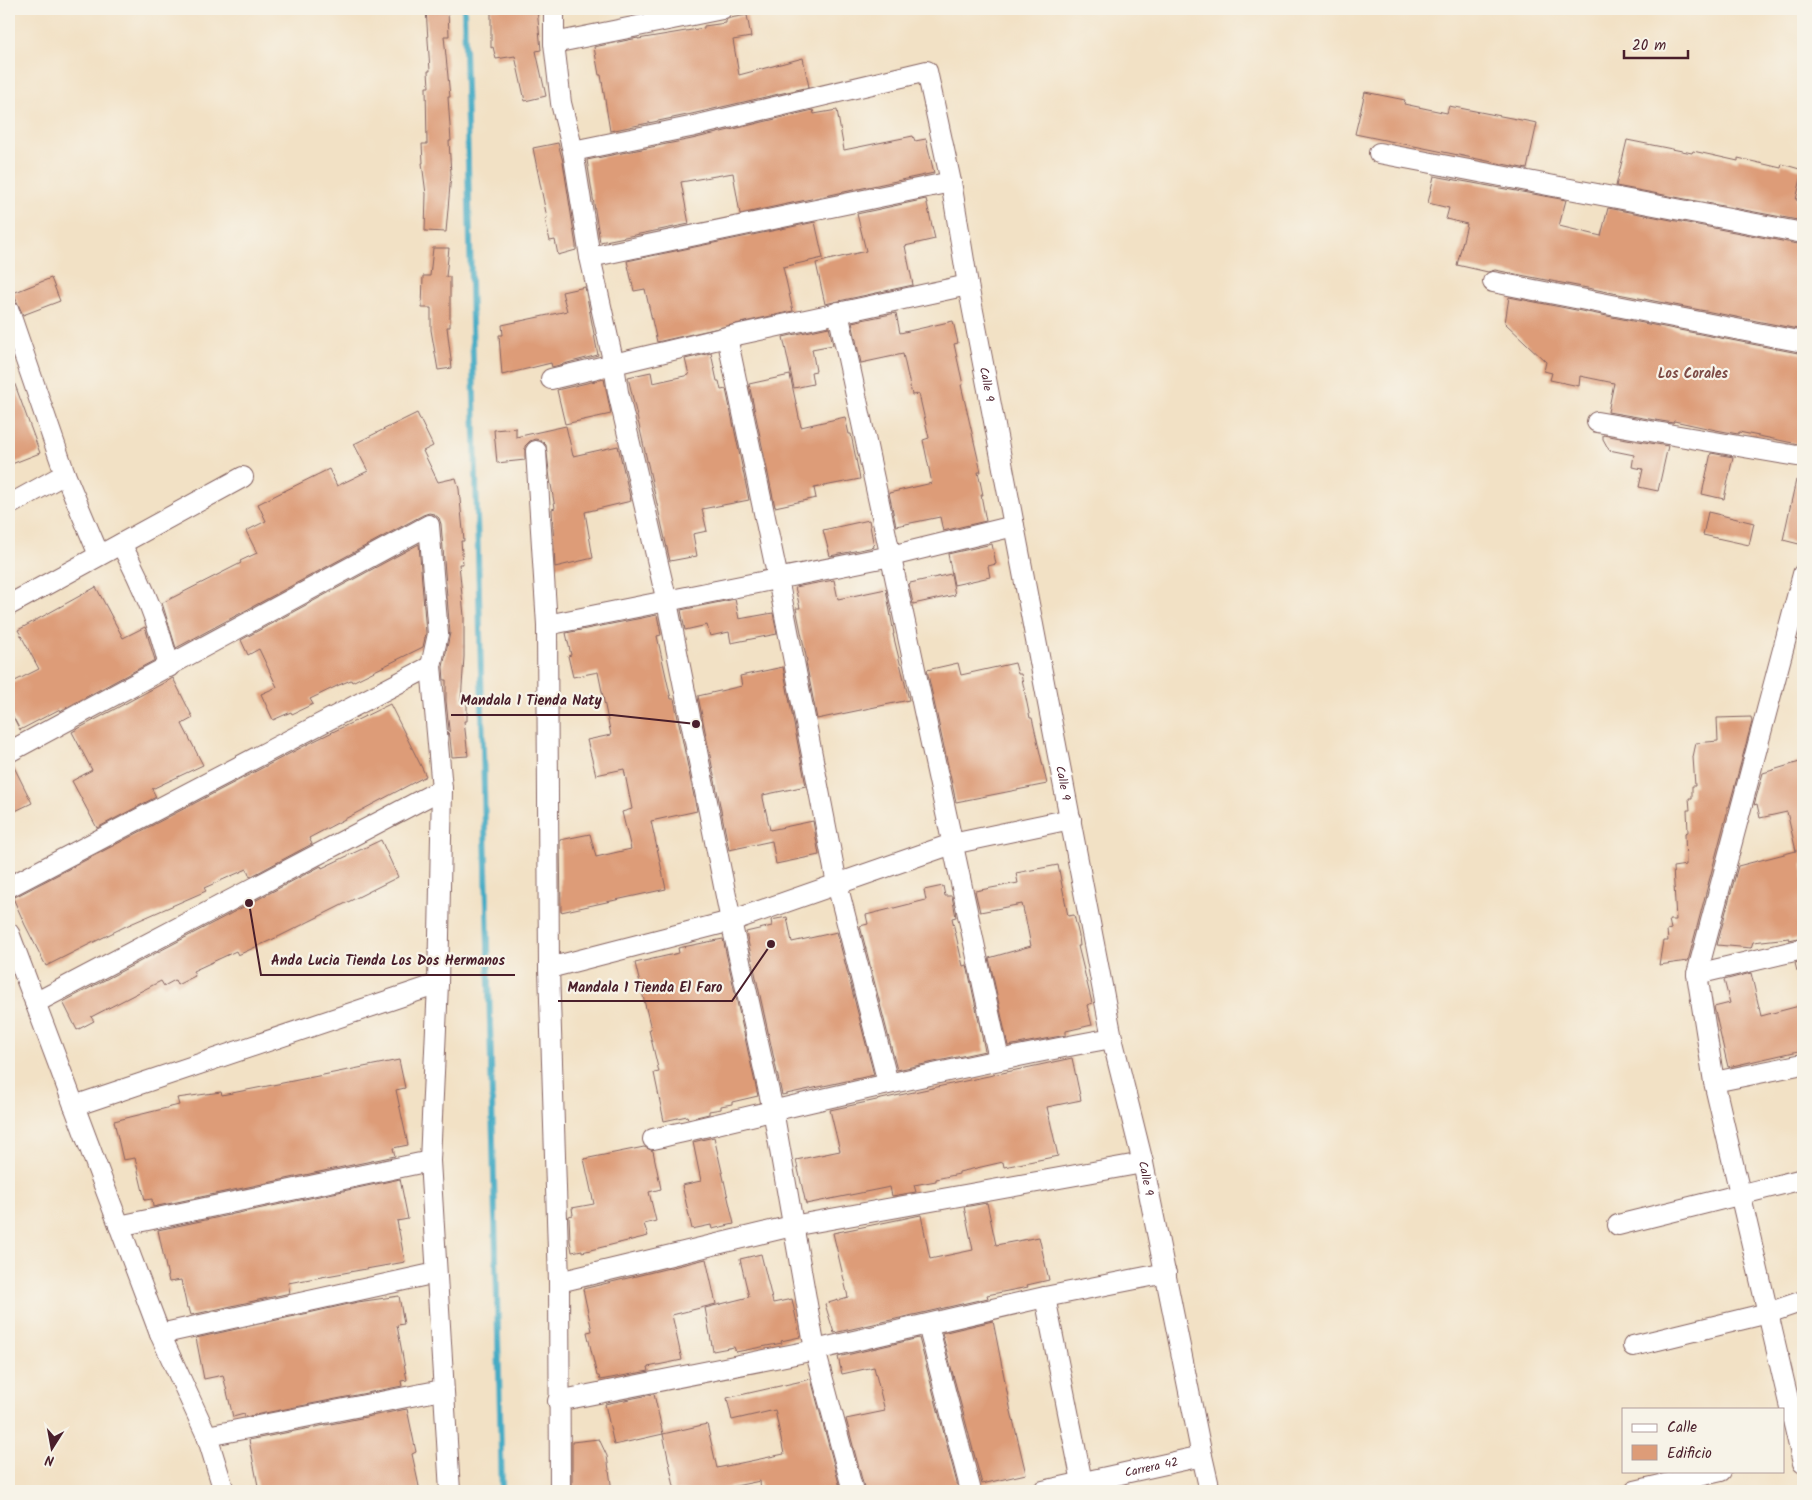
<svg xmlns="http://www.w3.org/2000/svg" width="1812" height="1500" viewBox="0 0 1812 1500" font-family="Kalam,sans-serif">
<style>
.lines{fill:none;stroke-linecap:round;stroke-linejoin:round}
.stream{stroke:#45abc4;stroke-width:6}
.building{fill:#dd9c78}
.street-casing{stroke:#856361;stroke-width:22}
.street{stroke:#fff;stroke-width:20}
.labels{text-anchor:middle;stroke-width:4.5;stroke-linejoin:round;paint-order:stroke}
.street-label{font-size:12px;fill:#4a1f2b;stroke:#f7f3e8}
.neighbourhood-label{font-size:14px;font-weight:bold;fill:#7d4b46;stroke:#f7f3e8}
.leader{fill:none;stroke:#4a1f2b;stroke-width:2}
.callout-dot{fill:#4a1f2b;stroke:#f7f3e8;stroke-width:2}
.callout-label{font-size:14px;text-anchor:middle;font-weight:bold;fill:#4a1f2b;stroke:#f7f3e8;stroke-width:4.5;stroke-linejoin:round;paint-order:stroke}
</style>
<rect width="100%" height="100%" fill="#f7f3e8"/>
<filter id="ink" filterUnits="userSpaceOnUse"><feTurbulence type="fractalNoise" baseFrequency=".02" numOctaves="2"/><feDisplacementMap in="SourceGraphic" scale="10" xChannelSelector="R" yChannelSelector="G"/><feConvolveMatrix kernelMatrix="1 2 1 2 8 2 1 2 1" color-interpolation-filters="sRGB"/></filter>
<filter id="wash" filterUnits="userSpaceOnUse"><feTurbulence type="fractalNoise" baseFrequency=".0096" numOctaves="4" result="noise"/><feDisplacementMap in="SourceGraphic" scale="20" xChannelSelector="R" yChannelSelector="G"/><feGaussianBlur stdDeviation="1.12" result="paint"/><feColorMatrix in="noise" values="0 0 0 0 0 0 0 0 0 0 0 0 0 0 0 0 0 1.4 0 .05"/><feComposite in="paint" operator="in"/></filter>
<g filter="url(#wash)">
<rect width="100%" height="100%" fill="#f2e1c5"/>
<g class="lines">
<path class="stream" d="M 464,9 L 502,1491"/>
</g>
<g id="blocks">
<g class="building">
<path d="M 426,9 L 448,9 L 449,36 L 444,36 L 450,97 L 448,97 L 451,141 L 449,141 L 451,174 L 446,232 L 425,231 L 426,194 L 422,163 L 423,163 L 422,144 L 427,144 L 426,87 L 429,87 L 428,71 L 430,71 Z"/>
<path d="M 491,9 L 537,9 L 541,50 L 536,51 L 546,96 L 525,101 L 515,56 L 496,59 L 493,47 L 491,48 Z"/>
<path d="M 747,15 L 751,37 L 733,40 L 739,75 L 803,58 L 809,87 L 687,115 L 610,131 L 601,75 L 599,75 L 594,47 L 638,38 L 638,39 L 704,28 L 704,26 L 726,23 L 726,20 L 730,18 Z"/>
<path d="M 1365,92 L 1405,100 L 1404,104 L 1447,113 L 1449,106 L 1537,123 L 1527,169 L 1355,134 Z"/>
<path d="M 813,110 L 814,114 L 837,110 L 844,150 L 913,136 L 915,141 L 926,139 L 934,173 L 740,214 L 733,173 L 681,182 L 689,224 L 600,242 L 587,160 L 692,139 Z"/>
<path d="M 1627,140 L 1692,153 L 1693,151 L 1738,161 L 1738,158 L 1781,168 L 1782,164 L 1803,170 L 1796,200 L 1803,201 L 1803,221 L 1616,186 Z"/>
<path d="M 558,143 L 563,162 L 576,246 L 576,250 L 558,255 L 555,240 L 550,241 L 545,219 L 547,218 L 533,148 Z"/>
<path d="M 1434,176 L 1566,200 L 1559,226 L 1601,236 L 1608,208 L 1803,245 L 1803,330 L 1495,270 L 1488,272 L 1457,265 L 1467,224 L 1446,219 L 1449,208 L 1428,203 Z"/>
<path d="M 926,199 L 935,239 L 905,246 L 913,285 L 825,304 L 816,263 L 866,251 L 857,214 Z"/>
<path d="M 815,222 L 823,258 L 783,267 L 793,311 L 657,342 L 645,289 L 634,291 L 627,261 Z"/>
<path d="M 433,248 L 449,248 L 446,277 L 450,277 L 450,327 L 447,327 L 452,368 L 438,370 L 431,330 L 431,308 L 422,308 L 423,276 L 430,276 Z"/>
<path d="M 51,278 L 60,301 L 23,315 L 13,293 Z"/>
<path d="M 585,287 L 598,355 L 552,367 L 551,363 L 502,375 L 499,335 L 503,335 L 502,325 L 567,311 L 562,292 Z"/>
<path d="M 1509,297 L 1803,354 L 1803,445 L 1739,432 L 1738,434 L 1716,430 L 1674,421 L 1673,423 L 1608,412 L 1614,383 L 1580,376 L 1579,386 L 1550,380 L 1552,373 L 1544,371 L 1546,362 L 1505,323 Z"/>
<path d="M 896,313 L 900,333 L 953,321 L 958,343 L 954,344 L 963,385 L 961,385 L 981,472 L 978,472 L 983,495 L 981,495 L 986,521 L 943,531 L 940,517 L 896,526 L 889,493 L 932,483 L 923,440 L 929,438 L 919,394 L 912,395 L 903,354 L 861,363 L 852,322 Z"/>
<path d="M 829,327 L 833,345 L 812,349 L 816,371 L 811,372 L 813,384 L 794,388 L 783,337 Z"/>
<path d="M 711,353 L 717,381 L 719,381 L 721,390 L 726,389 L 749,500 L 702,509 L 707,531 L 693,534 L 697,556 L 670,561 L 628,377 L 651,372 L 653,383 L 689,375 L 685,359 Z"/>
<path d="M 9,371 L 10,371 L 40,453 L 9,465 Z"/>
<path d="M 790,375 L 801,427 L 845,417 L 849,434 L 851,434 L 860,479 L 814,488 L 816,498 L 775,507 L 749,384 Z"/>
<path d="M 604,379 L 611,414 L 565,424 L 557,390 Z"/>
<path d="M 417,413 L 433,446 L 423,451 L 438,482 L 456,478 L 459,489 L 464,541 L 461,541 L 463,564 L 459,564 L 464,616 L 464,657 L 461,701 L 467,701 L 467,721 L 464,721 L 468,756 L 452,757 L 446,701 L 446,680 L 444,680 L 443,667 L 450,633 L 441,524 L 439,518 L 434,514 L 429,513 L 423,515 L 176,648 L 162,603 L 241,563 L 240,561 L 257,553 L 246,531 L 266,521 L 258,504 L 329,469 L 337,486 L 368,471 L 354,444 Z"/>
<path d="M 566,426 L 573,456 L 618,446 L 631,501 L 585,512 L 593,558 L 555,567 L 552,509 L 555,508 L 550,479 L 546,445 L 541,440 L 535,439 L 530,441 L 525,446 L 525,460 L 497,463 L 494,430 L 516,428 L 516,437 Z"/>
<path d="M 1603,435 L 1668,446 L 1658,491 L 1639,487 L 1643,469 L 1632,467 L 1634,455 L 1609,450 L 1603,439 Z"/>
<path d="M 1711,453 L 1733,457 L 1724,499 L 1702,494 Z"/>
<path d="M 1796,480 L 1803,481 L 1803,545 L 1783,540 Z"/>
<path d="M 1708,512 L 1754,523 L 1749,545 L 1703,535 Z"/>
<path d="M 869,520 L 874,547 L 830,556 L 823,530 Z"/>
<path d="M 419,544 L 426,633 L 423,647 L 352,682 L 351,680 L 339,685 L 310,699 L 313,704 L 292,714 L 291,712 L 273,720 L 261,694 L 277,687 L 259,649 L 248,655 L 241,640 Z"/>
<path d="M 992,544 L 996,564 L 988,566 L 990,577 L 954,585 L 948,554 Z"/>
<path d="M 951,574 L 955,595 L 913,604 L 909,584 L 910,583 Z"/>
<path d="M 834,580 L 838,599 L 886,589 L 894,634 L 893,634 L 909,700 L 817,719 L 806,662 L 807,661 L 796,608 L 800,608 L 795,587 Z"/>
<path d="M 96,587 L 123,638 L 145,627 L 155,660 L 60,711 L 60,709 L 20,730 L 9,709 L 9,684 L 39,669 L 18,630 Z"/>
<path d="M 735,599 L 739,619 L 773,613 L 777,634 L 731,643 L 729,632 L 710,636 L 707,625 L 685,630 L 681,610 Z"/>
<path d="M 657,615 L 661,635 L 657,636 L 671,699 L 674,699 L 697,811 L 651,821 L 666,889 L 561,912 L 560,840 L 590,834 L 596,857 L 631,849 L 622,812 L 632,809 L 624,769 L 596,775 L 587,740 L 611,735 L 598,672 L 573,677 L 568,656 L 571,655 L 566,633 Z"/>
<path d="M 958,663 L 961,675 L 1015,663 L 1018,674 L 1021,674 L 1030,718 L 1032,718 L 1047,784 L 956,802 L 927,670 Z"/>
<path d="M 783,667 L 806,786 L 763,795 L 763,798 L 770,830 L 813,821 L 819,855 L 776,864 L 772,841 L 729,850 L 698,696 L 742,686 L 740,676 Z"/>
<path d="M 173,678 L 193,718 L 182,724 L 203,765 L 152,789 L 156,797 L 97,828 L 72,781 L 92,770 L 72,732 Z"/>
<path d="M 390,704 L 426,776 L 309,838 L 312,844 L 250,877 L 247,869 L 204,888 L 206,891 L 126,926 L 46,966 L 25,925 L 13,898 L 310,743 Z"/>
<path d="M 1751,717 L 1752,722 L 1729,807 L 1727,807 L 1727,813 L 1688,961 L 1659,965 L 1663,941 L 1668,941 L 1667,930 L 1671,929 L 1669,920 L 1676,920 L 1673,867 L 1686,865 L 1685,833 L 1688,832 L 1687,810 L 1690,810 L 1689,798 L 1692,798 L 1692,786 L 1695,786 L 1693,757 L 1696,743 L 1718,741 L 1717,718 Z"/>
<path d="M 1803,761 L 1803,937 L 1789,940 L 1789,938 L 1753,942 L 1751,948 L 1717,945 L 1738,866 L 1796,851 L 1787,812 L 1760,818 L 1757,804 L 1754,805 L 1763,773 Z"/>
<path d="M 12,763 L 32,803 L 9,814 L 9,764 Z"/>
<path d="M 381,840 L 398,877 L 280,936 L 238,955 L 236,951 L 193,971 L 195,976 L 177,985 L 175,980 L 164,986 L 161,981 L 155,984 L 91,1017 L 94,1021 L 77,1030 L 63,1002 L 321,866 L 322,868 Z"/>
<path d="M 1058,865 L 1068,916 L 1074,915 L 1079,936 L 1080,946 L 1078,946 L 1092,1003 L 1087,1005 L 1092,1025 L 1066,1031 L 1066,1035 L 1008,1046 L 989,958 L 1031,946 L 1027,925 L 1022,904 L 980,912 L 975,891 L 1018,883 L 1016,873 Z"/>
<path d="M 943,886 L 945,896 L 952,896 L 956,917 L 952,918 L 963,966 L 967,965 L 985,1051 L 897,1070 L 860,926 L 868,924 L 866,915 L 926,900 L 924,890 Z"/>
<path d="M 787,917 L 792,942 L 837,932 L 874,1075 L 782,1095 L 746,932 L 772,926 L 771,920 Z"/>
<path d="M 723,939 L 758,1096 L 732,1102 L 732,1104 L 721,1106 L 721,1109 L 709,1111 L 709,1114 L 688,1119 L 687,1116 L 664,1121 L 654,1073 L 659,1072 L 649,1030 L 651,1029 L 635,963 L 679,953 L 678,948 Z"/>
<path d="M 1803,961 L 1803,970 L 1797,971 L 1795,963 Z"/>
<path d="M 1751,973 L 1761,1016 L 1803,1005 L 1803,1050 L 1728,1067 L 1714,1007 L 1730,1003 L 1724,980 Z"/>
<path d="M 1072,1058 L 1081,1100 L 1047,1107 L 1058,1156 L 1004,1167 L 1003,1162 L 959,1172 L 959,1174 L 936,1179 L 936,1181 L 914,1185 L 916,1192 L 892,1196 L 890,1187 L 806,1204 L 796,1160 L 840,1151 L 830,1110 Z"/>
<path d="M 399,1060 L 405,1088 L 396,1090 L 408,1145 L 393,1148 L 395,1156 L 153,1207 L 152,1199 L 145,1200 L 135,1158 L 123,1160 L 114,1121 L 179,1105 L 177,1098 L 221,1092 L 222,1095 Z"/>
<path d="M 714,1137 L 734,1224 L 712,1229 L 711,1225 L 692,1229 L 682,1185 L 701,1181 L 693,1142 Z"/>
<path d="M 644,1147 L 653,1151 L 661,1189 L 649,1192 L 656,1221 L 644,1224 L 648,1236 L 582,1252 L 582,1250 L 572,1252 L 570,1241 L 569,1216 L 573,1215 L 572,1208 L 594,1204 L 584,1159 Z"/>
<path d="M 400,1179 L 408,1219 L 397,1221 L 405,1262 L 288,1283 L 290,1293 L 191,1315 L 189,1308 L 187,1308 L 181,1280 L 169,1282 L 158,1230 Z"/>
<path d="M 987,1203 L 996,1245 L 1039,1237 L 1049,1280 L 1027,1285 L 1028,1287 L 987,1295 L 988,1298 L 834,1333 L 825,1304 L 848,1297 L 833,1233 L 921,1215 L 930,1259 L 973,1250 L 964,1207 Z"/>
<path d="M 761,1254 L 773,1303 L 792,1299 L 800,1337 L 781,1341 L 782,1343 L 736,1352 L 734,1347 L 713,1351 L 705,1308 L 749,1297 L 740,1259 Z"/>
<path d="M 706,1259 L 716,1304 L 672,1315 L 682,1360 L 648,1367 L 649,1371 L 600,1380 L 599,1376 L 597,1376 L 587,1332 L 592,1331 L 583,1289 Z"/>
<path d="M 399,1296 L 404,1324 L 397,1325 L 407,1380 L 401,1381 L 402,1386 L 245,1417 L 244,1414 L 233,1417 L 223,1375 L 204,1379 L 196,1338 L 358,1302 Z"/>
<path d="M 993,1321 L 1010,1407 L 1026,1474 L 982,1484 L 942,1333 Z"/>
<path d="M 919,1338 L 958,1487 L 940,1491 L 865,1491 L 846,1419 L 885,1411 L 874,1367 L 842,1374 L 838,1357 Z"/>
<path d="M 811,1379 L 841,1491 L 761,1491 L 760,1481 L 721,1489 L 721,1491 L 675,1491 L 663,1434 L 707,1424 L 717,1468 L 784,1454 L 775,1410 L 732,1420 L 727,1398 Z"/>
<path d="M 654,1394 L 663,1434 L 614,1445 L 605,1404 Z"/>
<path d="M 407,1409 L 416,1452 L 412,1454 L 420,1491 L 259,1491 L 249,1440 Z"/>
<path d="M 599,1439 L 607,1456 L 612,1491 L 572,1491 L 572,1442 Z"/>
</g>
</g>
</g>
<g filter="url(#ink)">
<use href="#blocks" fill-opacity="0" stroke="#856361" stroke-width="1"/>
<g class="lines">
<g class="street-casing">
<g id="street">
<path d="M 554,9 L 554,43 L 561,103 L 573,151 L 590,257 L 614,365 L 618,392 L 667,602 L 731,921 L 773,1110 L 815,1350 L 853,1491"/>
<path d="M 554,43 L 722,9"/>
<path id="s1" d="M 573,151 L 690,127 L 927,71 L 951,182 L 968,285 L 1112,1038 L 1143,1163 L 1202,1456 L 1210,1491"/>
<path d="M 1379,153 L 1803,233"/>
<path d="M 590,257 L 951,182"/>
<path d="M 1493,282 L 1803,342"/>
<path d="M 9,311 L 65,474 L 99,555"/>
<path d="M 838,312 L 999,1059"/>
<path d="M 727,337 L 778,579 L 837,884 L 888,1083"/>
<path d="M 551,379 L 727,337 L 968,285"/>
<path d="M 1597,422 L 1803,457"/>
<path d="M 536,451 L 547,625 L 549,968 L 559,1282 L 560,1491"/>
<path d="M 9,505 L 65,474"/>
<path d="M 121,544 C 142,583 159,623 169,667"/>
<path d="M 1803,574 L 1697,974 L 1714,1082 L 1803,1463"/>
<path d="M 9,605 L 243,477"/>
<path d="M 547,625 L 891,556 L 1014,526"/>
<path d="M 9,752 L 429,525 L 438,634 L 431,666 L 442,789 L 438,984 L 430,1161 L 450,1491"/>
<path d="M 9,887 L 431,666"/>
<path d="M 9,933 L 160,1334 L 207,1436 L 224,1491"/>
<path d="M 549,968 L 731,921 L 952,844 L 1071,819"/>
<path d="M 1697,974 L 1803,949"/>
<path d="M 35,1003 L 442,789"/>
<path d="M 1714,1082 L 1803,1064"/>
<path d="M 74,1106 L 438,984"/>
<path d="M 653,1139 C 806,1103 958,1066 1112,1038"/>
<path d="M 1618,1225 L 1803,1179"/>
<path d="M 119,1226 L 430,1161"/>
<path d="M 559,1282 L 792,1226 L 1143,1163"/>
<path d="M 1045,1297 L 1082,1482"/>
<path d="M 928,1325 L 971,1491"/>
<path d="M 160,1334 L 436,1273"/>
<path d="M 1633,1346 L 1768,1313 L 1803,1301"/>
<path d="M 558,1401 L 815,1350 L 1045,1297 L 1166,1273"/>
<path d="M 207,1436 L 442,1390"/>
<path id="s2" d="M 1043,1491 L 1202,1456"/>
<path d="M 1635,1491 L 1721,1471"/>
</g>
</g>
<use href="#street" class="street"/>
</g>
</g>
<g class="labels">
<g class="street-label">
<text dy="4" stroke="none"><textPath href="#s1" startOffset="682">Calle 9</textPath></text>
<text dy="4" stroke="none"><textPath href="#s1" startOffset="1088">Calle 9</textPath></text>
<text dy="4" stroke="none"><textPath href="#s1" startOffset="1492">Calle 9</textPath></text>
<text dy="4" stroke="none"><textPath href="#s2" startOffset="111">Carrera 42</textPath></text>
</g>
<g class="neighbourhood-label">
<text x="1693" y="378">Los Corales</text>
</g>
</g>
<path class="leader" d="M696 724L612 715H451M249 903L261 975H515M771 944L732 1001H558"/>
<g class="callout-dot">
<circle cx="696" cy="724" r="5"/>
<circle cx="249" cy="903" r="5"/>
<circle cx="771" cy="944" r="5"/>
</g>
<g class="callout-label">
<text x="531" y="705">Mandala 1 Tienda Naty</text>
<text x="388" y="965">Anda Lucia Tienda Los Dos Hermanos</text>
<text x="645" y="992">Mandala 1 Tienda El Faro</text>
</g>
<rect width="1812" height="1500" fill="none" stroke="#f7f3e8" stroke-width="30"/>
<rect x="1622" y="1408" width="162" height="65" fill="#f7f3e8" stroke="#b29e9c"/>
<rect x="1632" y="1424" width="25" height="8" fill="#ffffff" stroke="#b29e9c"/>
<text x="1667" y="1432" font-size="15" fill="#4a1f2b">Calle</text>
<rect x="1632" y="1445" width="25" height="15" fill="#dd9c78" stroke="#b29e9c"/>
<text x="1667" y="1458" font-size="15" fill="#4a1f2b">Edificio</text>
<g transform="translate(52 1448) rotate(191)" stroke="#f7f3e8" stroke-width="4" paint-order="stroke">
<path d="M0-4L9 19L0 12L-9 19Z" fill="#4a1f2b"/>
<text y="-8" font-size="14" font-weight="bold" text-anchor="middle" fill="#4a1f2b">N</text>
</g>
<path d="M1624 50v8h64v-8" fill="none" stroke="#4a1f2b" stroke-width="2.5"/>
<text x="1632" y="50" font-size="15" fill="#4a1f2b" stroke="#f7f3e8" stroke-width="4" paint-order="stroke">20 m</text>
</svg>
